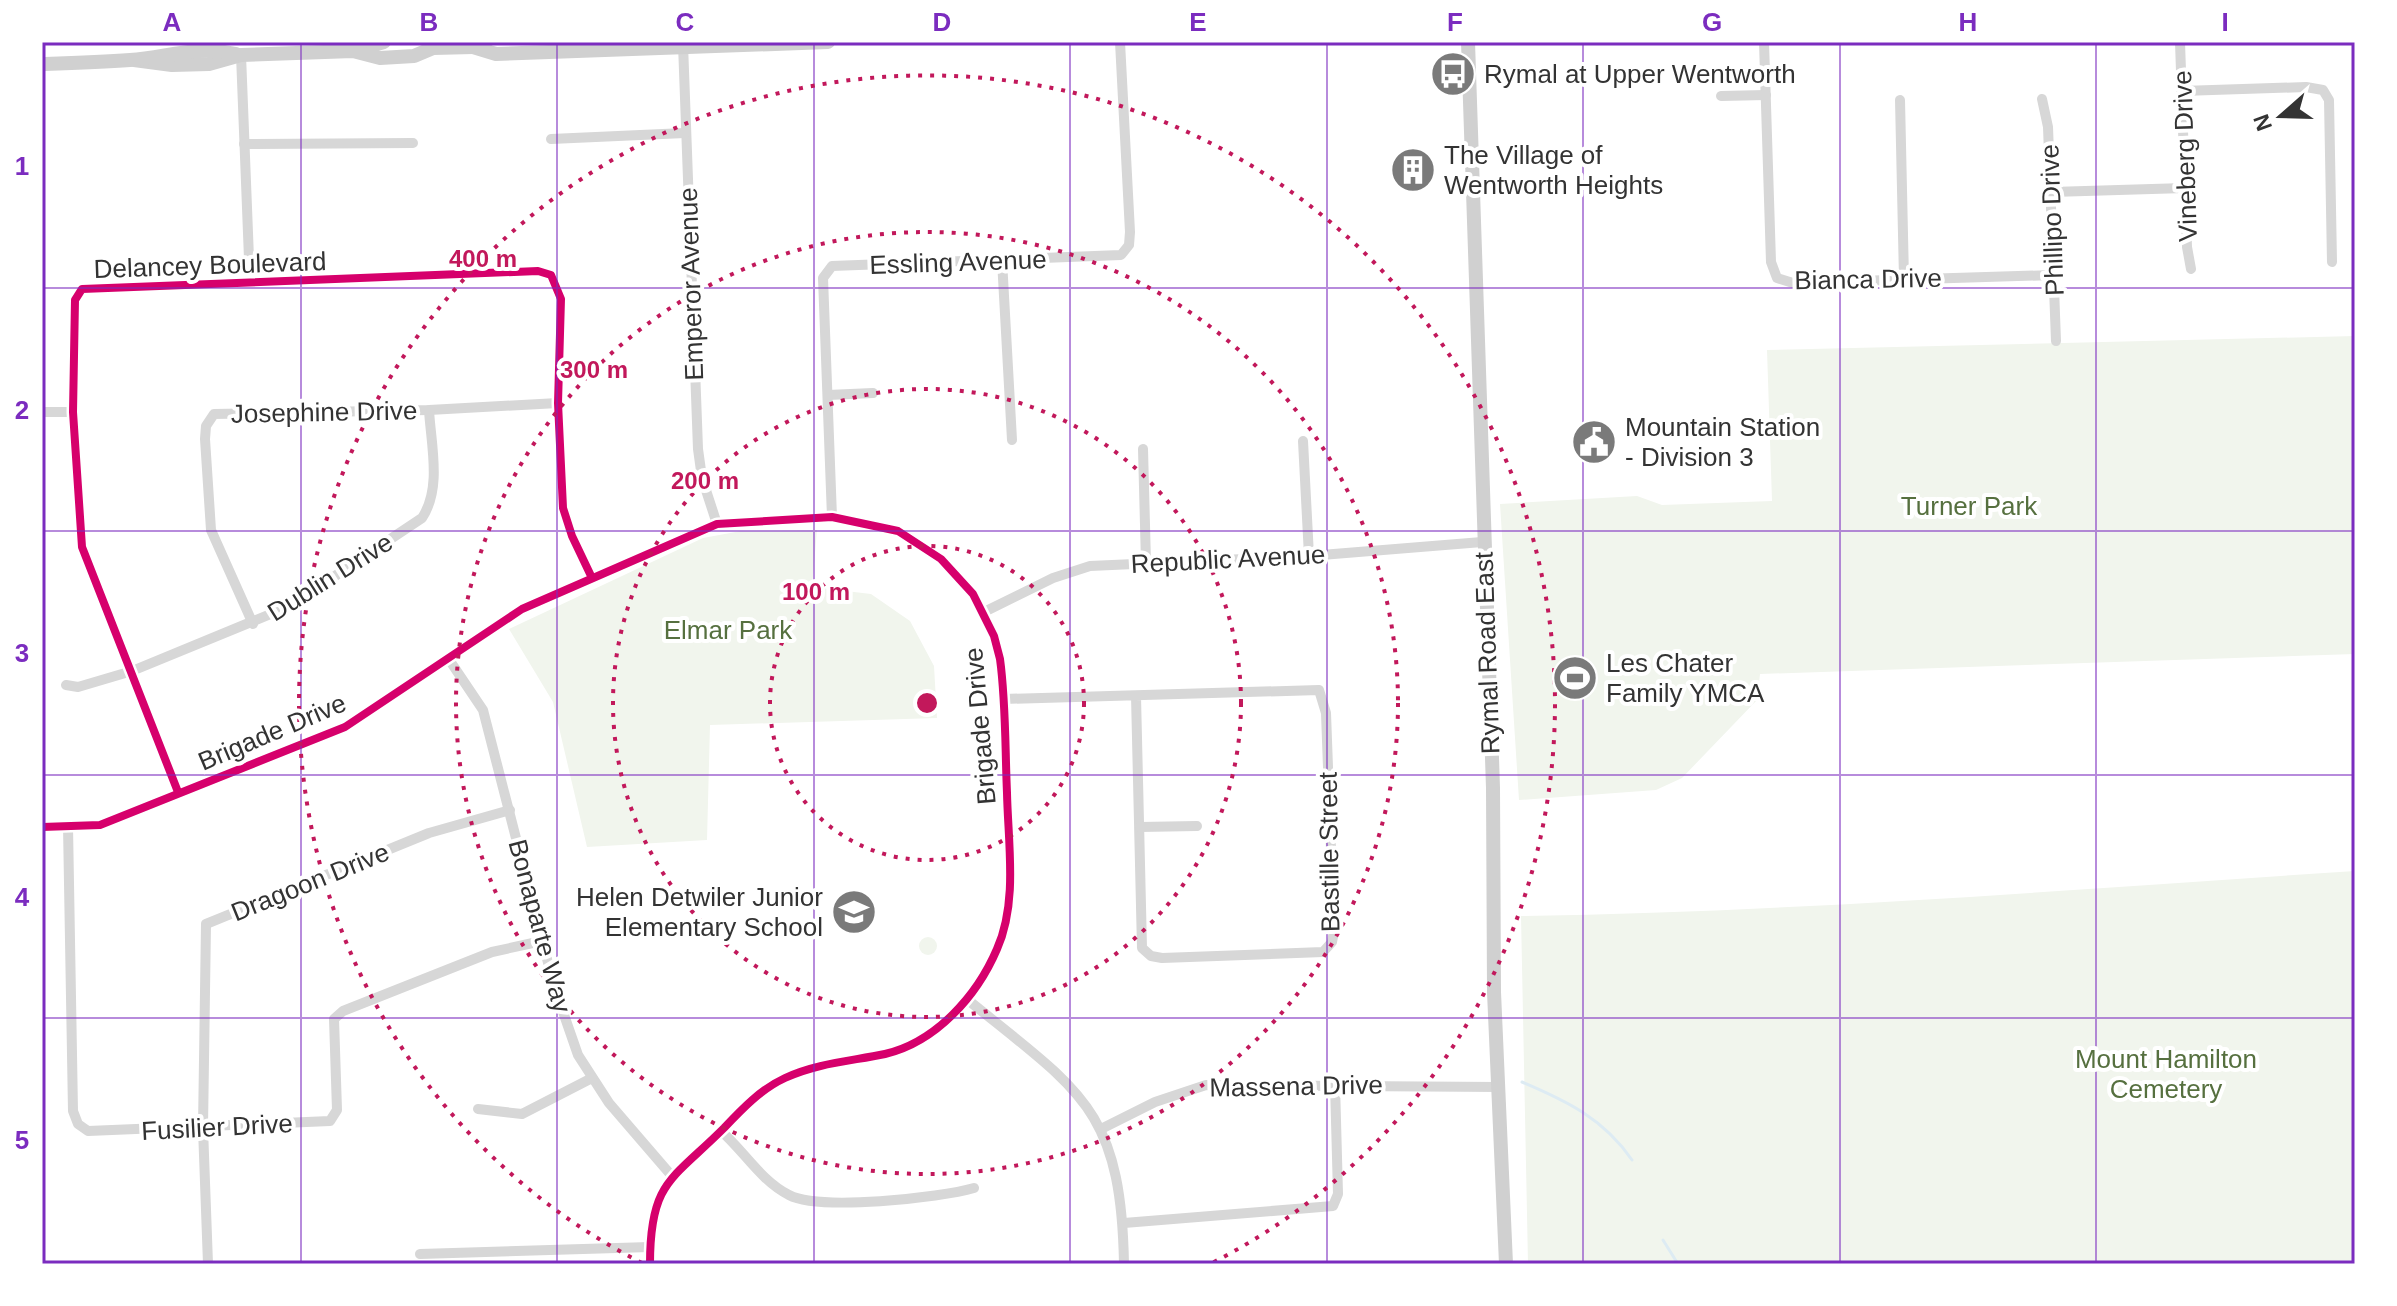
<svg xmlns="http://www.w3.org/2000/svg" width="2397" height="1306" viewBox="0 0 2397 1306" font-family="Arial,sans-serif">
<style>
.green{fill:#f1f5ed}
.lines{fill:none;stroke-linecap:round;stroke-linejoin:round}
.stream{stroke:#ddebf3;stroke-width:3}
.minor{stroke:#d7d7d7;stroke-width:10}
.secondary{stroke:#d0d0d0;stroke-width:14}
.cycleway-casing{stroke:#fff;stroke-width:13}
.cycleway{stroke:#d6006c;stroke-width:8}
.grid{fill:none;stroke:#7b2cbf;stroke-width:2;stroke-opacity:0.55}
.ring{fill:none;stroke:#c2185b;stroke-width:4;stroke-dasharray:4 8}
.labels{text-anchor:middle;stroke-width:8;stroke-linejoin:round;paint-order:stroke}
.poi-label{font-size:26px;fill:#333;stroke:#fff;text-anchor:start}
.street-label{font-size:26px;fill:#333;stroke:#fff}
.park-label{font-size:26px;fill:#56703f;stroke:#fff}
.centre{fill:#c2185b;stroke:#fff;stroke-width:4}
.ring-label{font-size:24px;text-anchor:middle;font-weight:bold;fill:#c2185b;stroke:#fff;stroke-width:8;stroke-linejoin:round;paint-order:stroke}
.neatline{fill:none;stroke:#7b2cbf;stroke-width:3}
.grid-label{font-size:26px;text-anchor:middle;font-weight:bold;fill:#7b2cbf}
</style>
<rect width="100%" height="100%" fill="#fff"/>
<g class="green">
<path d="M 2355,336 L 2355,654 L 1760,674 L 1757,700 L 1682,778 L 1656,790 L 1519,800 L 1500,504 L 1637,496 L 1662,505 L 1772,501 L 1767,350 Z"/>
<path d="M 817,530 L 812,587 L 871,594 L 910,621 L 934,666 L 937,718 L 710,725 L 707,840 L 587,847 L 553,702 L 509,629 L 703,538 L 741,531 Z"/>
<path d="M 2355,871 L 2355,1264 L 1528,1264 L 1521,916 C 1799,912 2077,889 2355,871 Z"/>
<circle cx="928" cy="946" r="9"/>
</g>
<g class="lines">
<g class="stream">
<path d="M 1522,1082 C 1567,1101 1604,1119 1632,1160"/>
<path d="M 1663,1240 L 1678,1264"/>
</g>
<g class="minor">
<path d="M 1764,42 L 1771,262 L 1777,278 L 1793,283 L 2054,275"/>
<path d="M 2180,42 L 2187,247 L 2191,269"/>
<path d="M 683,44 L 698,449 L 702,478 L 717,524"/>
<path d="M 241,55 L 250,284"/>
<path d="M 2182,91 L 2306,87 L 2323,90 L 2329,100 L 2332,262"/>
<path d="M 1721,96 L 1766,95"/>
<path d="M 2042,99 L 2048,127 L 2056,341"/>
<path d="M 1900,100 L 1904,279"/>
<path d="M 551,139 L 685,133"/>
<path d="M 244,144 L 413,143"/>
<path d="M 2052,192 L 2185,188"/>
<path d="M 1002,260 L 1012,440"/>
<path d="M 828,395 L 873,393"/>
<path d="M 42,412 L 73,412"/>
<path d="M 1303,441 L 1309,556"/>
<path d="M 1143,449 L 1146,563"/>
<path d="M 832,517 L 823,278 L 832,266 L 1121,255 L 1129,245 L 1130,232 L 1120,42"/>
<path d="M 984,612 L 1053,578 L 1090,566 L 1309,556 L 1482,542"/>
<path d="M 253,624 L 211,530 L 205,439 L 206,426 L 214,414 L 429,410 L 558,403"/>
<path d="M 448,658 L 483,710 L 554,986 L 578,1055 L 609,1103 L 671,1175"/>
<path d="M 66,685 L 78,687 L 132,671 L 290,606 L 422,518 C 442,488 431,445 429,410"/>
<path d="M 1004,699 L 1319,690 L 1326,713 L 1334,931 L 1332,942 L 1323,952 L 1162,958 L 1151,956 L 1142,948 L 1136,696"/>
<path d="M 178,792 L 82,547 L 73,412 L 75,300 L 82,289 L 538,271 L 551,275 L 561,299 L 558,403 L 563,508 L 572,536 L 592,578"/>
<path d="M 68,826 L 73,1111 L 78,1124 L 88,1131 L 330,1121 L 337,1110 L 334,1019 L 343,1011 L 492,952 L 542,941"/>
<path d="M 42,827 L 100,825 L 345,727 L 522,609 L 717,524 L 832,517 L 898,531 L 941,559 L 973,594 L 994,636 L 1000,659 C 1006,703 1005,748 1007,793 C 1008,843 1018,902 997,949 C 977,996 936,1042 885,1054 C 852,1061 817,1063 785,1078 C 761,1089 742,1109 724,1128 C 672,1180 650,1181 650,1264"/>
<path d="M 1140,827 L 1197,826"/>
<path d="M 968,1000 C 1081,1092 1121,1108 1124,1264"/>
<path d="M 478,1109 L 522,1114 L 592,1078"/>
<path d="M 1103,1128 L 1155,1102 L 1206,1085 L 1499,1087"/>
<path d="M 721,1131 C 744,1151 761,1181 789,1195 C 819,1211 940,1198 974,1188"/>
<path d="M 1124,1223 L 1333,1206 L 1338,1194 L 1335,1084"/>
<path d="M 420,1254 L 650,1247"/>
<path d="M 208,1264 L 203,1128 L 206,924 L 429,833 L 510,810"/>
</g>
<g class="secondary">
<path d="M 1468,42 L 1493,788 L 1494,992 L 1506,1264"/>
<path d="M 473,47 L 496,54 L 828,42"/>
<path d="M 353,51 L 384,42"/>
<path d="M 134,60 L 172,65 L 209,64 L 241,55 L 353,51 L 380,58 L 414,56 L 433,48 L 473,47 L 486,42"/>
<path d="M 42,64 C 71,63 101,62 130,60 C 169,57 196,45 236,54"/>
</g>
<g class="cycleway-casing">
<g id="cycleway">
<path d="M 178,792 L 82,547 L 73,412 L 75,300 L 82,289 L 538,271 L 551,275 L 561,299 L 558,403 L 563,508 L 572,536 L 592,578"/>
<path d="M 42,827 L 100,825 L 345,727 L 522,609 L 717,524 L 832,517 L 898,531 L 941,559 L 973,594 L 994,636 L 1000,659 C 1006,703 1005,748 1007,793 C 1008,843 1018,902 997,949 C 977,996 936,1042 885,1054 C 852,1061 817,1063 785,1078 C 761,1089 742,1109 724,1128 C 672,1180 650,1181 650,1264"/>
</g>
</g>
<use href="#cycleway" class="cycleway"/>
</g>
<path class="grid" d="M 301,42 L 301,1264M 557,42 L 557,1264M 814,42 L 814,1264M 1070,42 L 1070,1264M 1327,42 L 1327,1264M 1583,42 L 1583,1264M 1840,42 L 1840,1264M 2096,42 L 2096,1264M 42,288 L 2355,288M 42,531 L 2355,531M 42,775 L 2355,775M 42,1018 L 2355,1018"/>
<g class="ring">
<circle cx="927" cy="703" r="157"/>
<circle cx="927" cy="703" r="314"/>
<circle cx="927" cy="703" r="471"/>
<path d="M642 1263A628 628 0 1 1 1212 1263"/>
</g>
<defs>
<g id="bus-disc" transform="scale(2.3)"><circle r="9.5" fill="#7a7a7a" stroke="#fff"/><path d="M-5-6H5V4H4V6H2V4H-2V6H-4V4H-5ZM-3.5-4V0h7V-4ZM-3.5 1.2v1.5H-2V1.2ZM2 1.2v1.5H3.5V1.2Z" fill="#fff"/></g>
<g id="building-disc" transform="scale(2.3)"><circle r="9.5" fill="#7a7a7a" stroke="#fff"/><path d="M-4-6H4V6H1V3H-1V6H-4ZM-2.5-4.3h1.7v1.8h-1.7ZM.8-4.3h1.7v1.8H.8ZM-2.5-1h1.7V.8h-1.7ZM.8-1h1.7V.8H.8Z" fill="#fff"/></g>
<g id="civic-disc" transform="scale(2.3)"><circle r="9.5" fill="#7a7a7a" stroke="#fff"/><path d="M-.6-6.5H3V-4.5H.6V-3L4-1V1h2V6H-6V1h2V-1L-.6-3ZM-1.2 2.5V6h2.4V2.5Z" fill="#fff"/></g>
<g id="stadium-disc" transform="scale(2.3)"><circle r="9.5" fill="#7a7a7a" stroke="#fff"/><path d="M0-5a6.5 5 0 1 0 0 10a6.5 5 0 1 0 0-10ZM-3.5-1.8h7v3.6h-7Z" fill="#fff"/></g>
<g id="school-disc" transform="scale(2.3)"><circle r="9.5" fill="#7a7a7a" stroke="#fff"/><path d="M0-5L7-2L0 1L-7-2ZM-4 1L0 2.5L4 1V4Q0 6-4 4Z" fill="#fff"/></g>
</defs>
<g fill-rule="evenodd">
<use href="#bus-disc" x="1453" y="74"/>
<use href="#building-disc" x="1413" y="170"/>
<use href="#civic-disc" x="1594" y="442"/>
<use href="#stadium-disc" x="1575" y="678"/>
<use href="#school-disc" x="854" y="912"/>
</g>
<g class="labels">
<g class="poi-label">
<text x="1484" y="83">Rymal at Upper Wentworth</text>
<text x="1444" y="164">The Village of<tspan x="1444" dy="30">Wentworth Heights</tspan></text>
<text x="1625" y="436">Mountain Station<tspan x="1625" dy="30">- Division 3</tspan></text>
<text x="1606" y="672">Les Chater<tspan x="1606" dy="30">Family YMCA</tspan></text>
<text x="823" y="906" text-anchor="end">Helen Detwiler Junior<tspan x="823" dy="30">Elementary School</tspan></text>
</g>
<g class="street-label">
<text transform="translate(2185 156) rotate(-92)" y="9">Vineberg Drive</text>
<text transform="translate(2052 220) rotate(-92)" y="9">Phillipo Drive</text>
<text transform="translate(958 262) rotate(-2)" y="9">Essling Avenue</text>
<text transform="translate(210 265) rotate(-2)" y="9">Delancey Boulevard</text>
<text transform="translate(1868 279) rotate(-1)" y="9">Bianca Drive</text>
<text transform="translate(691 284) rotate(-92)" y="9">Emperor Avenue</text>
<text transform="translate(324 412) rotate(-1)" y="9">Josephine Drive</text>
<text transform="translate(1228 559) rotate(-3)" y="9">Republic Avenue</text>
<text transform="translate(330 577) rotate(-32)" y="9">Dublin Drive</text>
<text transform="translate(1487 653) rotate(-92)" y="9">Rymal Road East</text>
<text transform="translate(980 726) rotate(-95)" y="9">Brigade Drive</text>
<text transform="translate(272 732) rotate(-23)" y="9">Brigade Drive</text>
<text transform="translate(1329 852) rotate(-91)" y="9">Bastille Street</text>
<text transform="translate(310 882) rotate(-22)" y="9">Dragoon Drive</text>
<text transform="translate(540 926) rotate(75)" y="9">Bonaparte Way</text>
<text transform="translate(1296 1086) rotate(-1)" y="9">Massena Drive</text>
<text transform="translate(217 1127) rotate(-3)" y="9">Fusilier Drive</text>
</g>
<g class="park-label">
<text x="1969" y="515">Turner Park</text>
<text x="728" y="639">Elmar Park</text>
<text x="2166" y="1068">Mount Hamilton<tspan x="2166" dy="30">Cemetery</tspan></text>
</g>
</g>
<circle cx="927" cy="703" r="12" class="centre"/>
<g class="ring-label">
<text x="483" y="267">400 m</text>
<text x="594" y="378">300 m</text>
<text x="705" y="489">200 m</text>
<text x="816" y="600">100 m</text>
</g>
<rect width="2397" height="1306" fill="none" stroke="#ffffff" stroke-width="88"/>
<g transform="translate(2281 116) rotate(250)" stroke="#ffffff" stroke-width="6" paint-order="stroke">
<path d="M0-6L14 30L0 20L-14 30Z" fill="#333333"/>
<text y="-12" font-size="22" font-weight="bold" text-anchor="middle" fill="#333333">N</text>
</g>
<rect x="44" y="44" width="2309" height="1218" class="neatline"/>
<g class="grid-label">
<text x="172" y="31">A</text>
<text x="429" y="31">B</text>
<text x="685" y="31">C</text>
<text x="942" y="31">D</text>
<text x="1198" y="31">E</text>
<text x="1455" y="31">F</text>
<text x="1712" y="31">G</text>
<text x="1968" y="31">H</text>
<text x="2225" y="31">I</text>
<text x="22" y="175">1</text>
<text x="22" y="419">2</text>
<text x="22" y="662">3</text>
<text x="22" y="906">4</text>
<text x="22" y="1149">5</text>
</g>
</svg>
